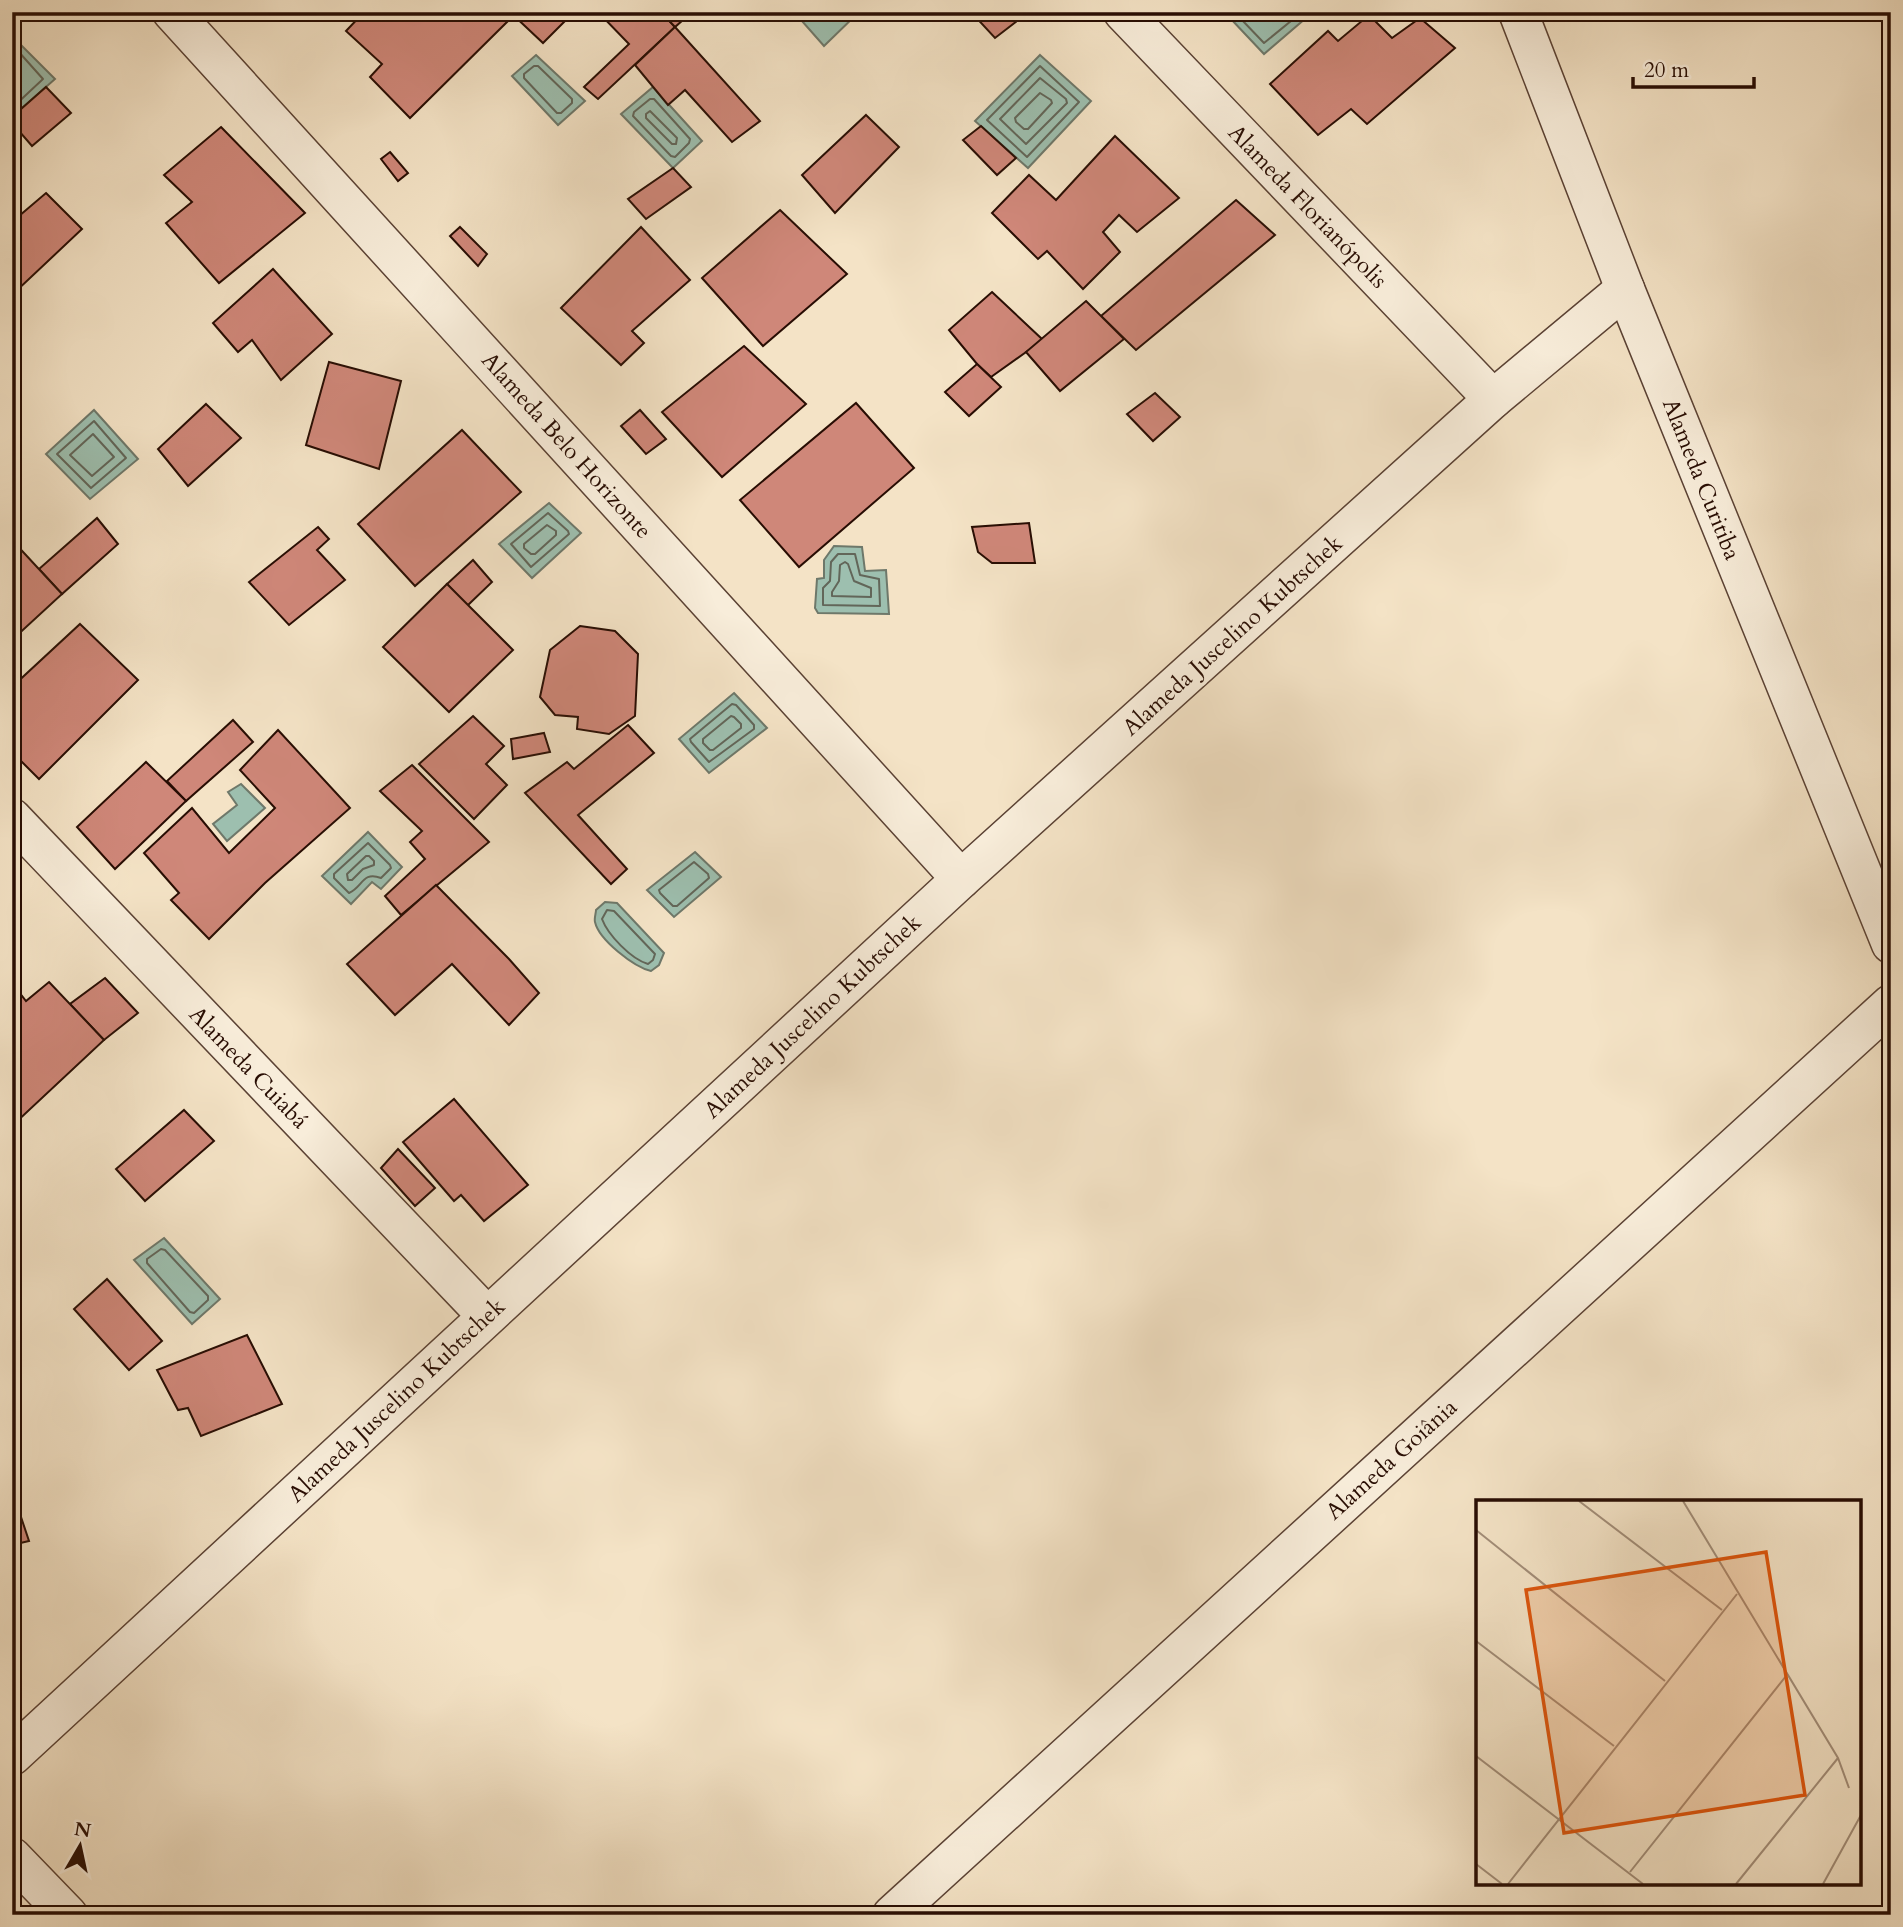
<svg xmlns="http://www.w3.org/2000/svg" width="1903" height="1927" viewBox="0 0 1903 1927" font-family="Cardo,serif">
<style>
.water{fill:#9dbfaf;stroke:#6e786a;stroke-width:2}
.lines{fill:none;stroke-linecap:round;stroke-linejoin:round}
.shore{stroke:#626659;stroke-width:2}
.building{fill:#cf8779;stroke:#280d03;stroke-width:2}
.minor-casing{stroke:#5b4234;stroke-width:41}
.minor{stroke:#f8edda;stroke-width:38}
.labels{text-anchor:middle;stroke-width:7;stroke-linejoin:round;paint-order:stroke}
.street-label{font-size:23px;fill:#280d03;stroke:#f8edda}
.inset-road{fill:none;stroke:#a28d78;stroke-width:2}
.view{fill:#de550c;fill-opacity:0.15;stroke:#de550c;stroke-width:3.5}
.inset-edge{fill:none;stroke:#280d03;stroke-width:3.5}
</style>
<rect width="100%" height="100%" fill="#f4e3c6"/>
<filter id="stains"><feTurbulence type="fractalNoise" baseFrequency=".00286" numOctaves="4"/><feColorMatrix values="0 0 0 0 .2 0 0 0 0 .09 0 0 0 0 .02 0 0 0 .5 -.17"/></filter>
<radialGradient id="worn" r=".72"><stop offset=".6" stop-color="#630" stop-opacity="0"/><stop offset="1" stop-color="#630" stop-opacity=".3"/></radialGradient>
<g class="water">
<path d="M 794,12 L 859,12 L 824,46 Z"/>
<path d="M 1237,12 L 1313,12 L 1264,54 L 1230,18 Z"/>
<path d="M 17,41 L 55,79 L 12,117 L 12,45 Z"/>
<path d="M 536,55 L 585,101 L 558,125 L 512,76 Z"/>
<path d="M 1040,55 L 1091,101 L 1028,168 L 975,121 Z"/>
<path d="M 653,87 L 702,141 L 673,168 L 621,114 Z"/>
<path d="M 94,410 L 138,459 L 90,499 L 46,454 Z"/>
<path d="M 549,503 L 581,533 L 532,578 L 499,544 Z"/>
<path d="M 834,546 L 862,547 L 865,571 L 886,570 L 889,614 L 818,613 L 815,608 L 817,579 L 824,578 L 824,560 Z"/>
<path d="M 734,693 L 767,728 L 709,773 L 679,739 Z"/>
<path d="M 241,784 L 265,808 L 227,841 L 213,824 L 237,805 L 228,792 Z"/>
<path d="M 368,832 L 402,867 L 381,889 L 372,882 L 351,904 L 322,876 Z"/>
<path d="M 695,852 L 721,877 L 674,917 L 647,890 Z"/>
<path d="M 605,902 L 617,903 L 664,953 L 659,965 L 651,971 C 634,967 599,940 595,922 C 594,919 596,913 596,910 Z"/>
<path d="M 164,1238 L 220,1299 L 192,1324 L 134,1260 Z"/>
</g>
<g class="lines">
<g class="shore">
<path d="M 1240,12 L 1241,19 L 1264,43 L 1302,12"/>
<path d="M 12,50 L 18,51 L 43,79 L 12,108"/>
<path d="M 534,66 L 538,66 L 572,99 L 572,103 L 561,113 L 557,113 L 524,78 L 524,74 Z"/>
<path d="M 1040,66 L 1079,102 L 1027,157 L 987,120 Z"/>
<path d="M 1040,78 L 1066,99 L 1067,103 L 1026,144 L 1000,119 Z"/>
<path d="M 1040,93 L 1051,100 L 1052,103 L 1028,129 L 1024,129 L 1016,122 L 1015,118 Z"/>
<path d="M 650,99 L 654,99 L 690,139 L 689,143 L 675,157 L 671,156 L 633,116 L 634,112 Z"/>
<path d="M 650,111 L 677,138 L 676,144 L 672,144 L 646,118 L 646,114 Z"/>
<path d="M 94,421 L 126,458 L 91,488 L 57,454 Z"/>
<path d="M 93,434 L 114,457 L 92,476 L 70,455 Z"/>
<path d="M 548,513 L 568,531 L 569,534 L 531,567 L 511,544 Z"/>
<path d="M 547,525 L 556,531 L 556,535 L 535,554 L 531,554 L 524,548 L 524,544 Z"/>
<path d="M 838,554 L 855,554 L 860,575 L 879,579 L 880,606 L 823,605 L 823,588 L 830,581 L 831,562 Z"/>
<path d="M 845,562 L 848,564 L 854,581 L 871,588 L 871,597 L 832,596 L 832,592 L 839,581 L 840,565 Z"/>
<path d="M 732,704 L 736,705 L 754,725 L 754,729 L 709,762 L 691,742 L 690,739 Z"/>
<path d="M 731,716 L 734,717 L 741,724 L 741,728 L 713,750 L 710,750 L 703,743 L 703,739 Z"/>
<path d="M 368,843 L 390,865 L 391,868 L 381,878 C 362,871 363,887 349,893 L 334,878 L 334,874 Z"/>
<path d="M 366,856 L 369,856 L 374,861 L 374,865 L 363,869 L 352,880 L 348,880 L 347,874 Z"/>
<path d="M 694,862 L 708,874 L 709,878 L 677,906 L 673,906 L 660,893 L 659,890 Z"/>
<path d="M 607,910 L 614,911 L 655,954 L 653,960 L 648,964 C 631,959 608,935 602,919 Z"/>
<path d="M 161,1249 L 165,1250 L 208,1296 L 208,1300 L 194,1313 L 190,1312 L 147,1263 L 147,1259 Z"/>
</g>
</g>
<g class="building">
<path d="M 364,12 L 504,12 L 510,19 L 410,118 L 370,77 L 382,64 L 346,31 Z"/>
<path d="M 510,12 L 574,12 L 543,43 Z"/>
<path d="M 598,12 L 661,12 L 675,27 L 598,99 L 584,87 L 629,44 Z"/>
<path d="M 661,12 L 692,12 L 675,27 Z"/>
<path d="M 971,12 L 1015,12 L 1021,18 L 995,38 Z"/>
<path d="M 1369,15 L 1392,38 L 1420,18 L 1455,48 L 1367,124 L 1351,109 L 1318,135 L 1270,84 L 1328,31 L 1338,41 Z"/>
<path d="M 675,27 L 760,121 L 732,142 L 685,90 L 668,105 L 635,65 Z"/>
<path d="M 46,87 L 71,113 L 32,146 L 12,123 L 12,117 Z"/>
<path d="M 866,115 L 899,147 L 835,213 L 802,175 Z"/>
<path d="M 981,126 L 1016,158 L 997,175 L 963,140 Z"/>
<path d="M 221,127 L 305,213 L 219,283 L 166,223 L 192,202 L 164,175 Z"/>
<path d="M 1115,136 L 1179,198 L 1137,232 L 1119,215 L 1103,232 L 1120,252 L 1083,289 L 1047,251 L 1038,259 L 992,213 L 1029,175 L 1056,200 Z"/>
<path d="M 390,152 L 408,173 L 398,181 L 381,159 Z"/>
<path d="M 673,168 L 691,187 L 646,219 L 628,199 Z"/>
<path d="M 46,193 L 82,229 L 12,295 L 12,222 Z"/>
<path d="M 1236,200 L 1275,235 L 1136,350 L 1101,316 Z"/>
<path d="M 780,210 L 847,274 L 763,346 L 702,278 Z"/>
<path d="M 460,227 L 487,254 L 478,266 L 450,236 Z"/>
<path d="M 641,227 L 690,280 L 632,331 L 644,343 L 621,365 L 561,308 Z"/>
<path d="M 273,269 L 332,334 L 281,380 L 252,340 L 238,352 L 213,323 Z"/>
<path d="M 992,292 L 1043,340 L 991,377 L 977,364 L 949,330 Z"/>
<path d="M 1086,301 L 1124,339 L 1060,391 L 1026,352 Z"/>
<path d="M 744,346 L 806,404 L 722,477 L 662,412 Z"/>
<path d="M 329,362 L 401,381 L 379,469 L 306,445 Z"/>
<path d="M 977,364 L 1001,387 L 969,416 L 945,392 Z"/>
<path d="M 1155,393 L 1180,417 L 1153,441 L 1127,414 Z"/>
<path d="M 856,403 L 914,468 L 799,567 L 740,500 Z"/>
<path d="M 206,404 L 241,438 L 188,486 L 158,449 Z"/>
<path d="M 640,410 L 666,439 L 646,454 L 621,426 Z"/>
<path d="M 462,430 L 521,492 L 415,586 L 358,524 Z"/>
<path d="M 97,518 L 118,544 L 62,594 L 39,569 Z"/>
<path d="M 1029,523 L 1035,563 L 992,563 L 978,552 L 972,527 Z"/>
<path d="M 318,527 L 329,539 L 317,550 L 345,580 L 289,625 L 249,582 Z"/>
<path d="M 12,540 L 62,594 L 12,640 Z"/>
<path d="M 473,560 L 492,582 L 467,606 L 447,584 Z"/>
<path d="M 447,584 L 513,650 L 449,712 L 383,647 Z"/>
<path d="M 80,624 L 138,680 L 39,779 L 12,752 L 12,687 Z"/>
<path d="M 580,626 L 615,631 L 638,654 L 635,716 L 609,734 L 577,729 L 578,717 L 555,715 L 540,697 L 550,650 Z"/>
<path d="M 473,716 L 504,746 L 486,764 L 507,785 L 474,819 L 419,764 Z"/>
<path d="M 233,720 L 253,742 L 186,801 L 167,781 Z"/>
<path d="M 628,725 L 654,753 L 578,815 L 627,869 L 611,884 L 525,793 L 567,762 L 574,769 Z"/>
<path d="M 278,730 L 350,808 L 265,883 L 209,939 L 171,900 L 179,893 L 144,853 L 192,808 L 229,853 L 275,808 L 240,770 Z"/>
<path d="M 544,733 L 550,752 L 513,759 L 511,739 Z"/>
<path d="M 146,762 L 186,801 L 115,869 L 77,827 Z"/>
<path d="M 412,765 L 489,842 L 401,915 L 385,896 L 425,859 L 410,842 L 422,831 L 380,791 Z"/>
<path d="M 436,885 L 509,959 L 539,993 L 509,1025 L 452,964 L 395,1015 L 347,964 Z"/>
<path d="M 105,978 L 138,1013 L 104,1040 L 70,1004 Z"/>
<path d="M 49,982 L 104,1040 L 12,1126 L 12,1004 L 22,996 L 26,1001 Z"/>
<path d="M 454,1099 L 528,1185 L 484,1221 L 461,1195 L 454,1201 L 403,1142 Z"/>
<path d="M 184,1110 L 214,1141 L 145,1201 L 116,1169 Z"/>
<path d="M 398,1149 L 435,1188 L 415,1206 L 381,1168 Z"/>
<path d="M 107,1279 L 162,1341 L 129,1370 L 74,1309 Z"/>
<path d="M 247,1335 L 282,1404 L 201,1436 L 188,1408 L 178,1410 L 157,1370 Z"/>
<path d="M 12,1490 L 29,1541 L 12,1545 Z"/>
</g>
<g class="lines">
<g class="minor-casing">
<g id="minor">
<path d="M 172,12 L 961,879"/>
<path d="M 1123,12 L 1493,399"/>
<path d="M 1518,12 L 1625,289 L 1891,944"/>
<path d="M 12,818 L 487,1316"/>
<path d="M 12,1756 L 961,879 L 1493,399 L 1625,289"/>
<path d="M 12,1857 L 68,1915"/>
<path d="M 892,1915 L 1891,1004"/>
</g>
</g>
<use href="#minor" class="minor"/>
</g>
<g class="labels">
<g class="street-label">
<text transform="translate(1308 206) rotate(46)" y="8">Alameda Florianópolis</text>
<text transform="translate(567 445) rotate(48)" y="8">Alameda Belo Horizonte</text>
<text transform="translate(1702 479) rotate(68)" y="8">Alameda Curitiba</text>
<text transform="translate(1232 635) rotate(-42)" y="8">Alameda Juscelino Kubtschek</text>
<text transform="translate(812 1016) rotate(-43)" y="8">Alameda Juscelino Kubtschek</text>
<text transform="translate(249 1067) rotate(46)" y="8">Alameda Cuiabá</text>
<text transform="translate(396 1400) rotate(-43)" y="8">Alameda Juscelino Kubtschek</text>
<text transform="translate(1391 1459) rotate(-42)" y="8">Alameda Goiânia</text>
</g>
</g>
<g transform="translate(1476 1500)">
<rect width="385" height="385" fill="#f4e3c6"/>
<path class="inset-road" d="M 103,1 L 246,110M 207,1 L 362,258 L 373,288M 0,30 L 189,181M 0,141 L 138,246M 0,256 L 167,384M 0,364 L 26,384M 154,372 L 310,176M 32,384 L 261,94M 260,384 L 362,258M 347,384 L 385,315"/>
<path class="view" d="M 290,52 L 329,295 L 88,333 L 50,90 Z"/>
<rect width="385" height="385" class="inset-edge"/>
</g>
<rect width="1903" height="1927" fill="none" stroke="#f4e3c6" stroke-width="42"/>
<rect x="14" y="14" width="1875" height="1899" fill="none" stroke="#280d03" stroke-width="3.5"/>
<rect x="21" y="21" width="1861" height="1885" fill="none" stroke="#280d03" stroke-width="2"/>
<g transform="translate(80 1846) rotate(9)" stroke="#f8edda" stroke-width="5" paint-order="stroke">
<path d="M0-5L12 26L0 18L-12 26Z" fill="#280d03"/>
<text y="-10" font-size="19" font-weight="bold" text-anchor="middle" fill="#280d03">N</text>
</g>
<path d="M1633 77v10h121v-10" fill="none" stroke="#280d03" stroke-width="3.5"/>
<text x="1644" y="77" font-size="21" fill="#280d03" stroke="#f8edda" stroke-width="5" paint-order="stroke">20 m</text>
<rect width="100%" height="100%" filter="url(#stains)"/>
<rect width="100%" height="100%" fill="url(#worn)"/>
</svg>
